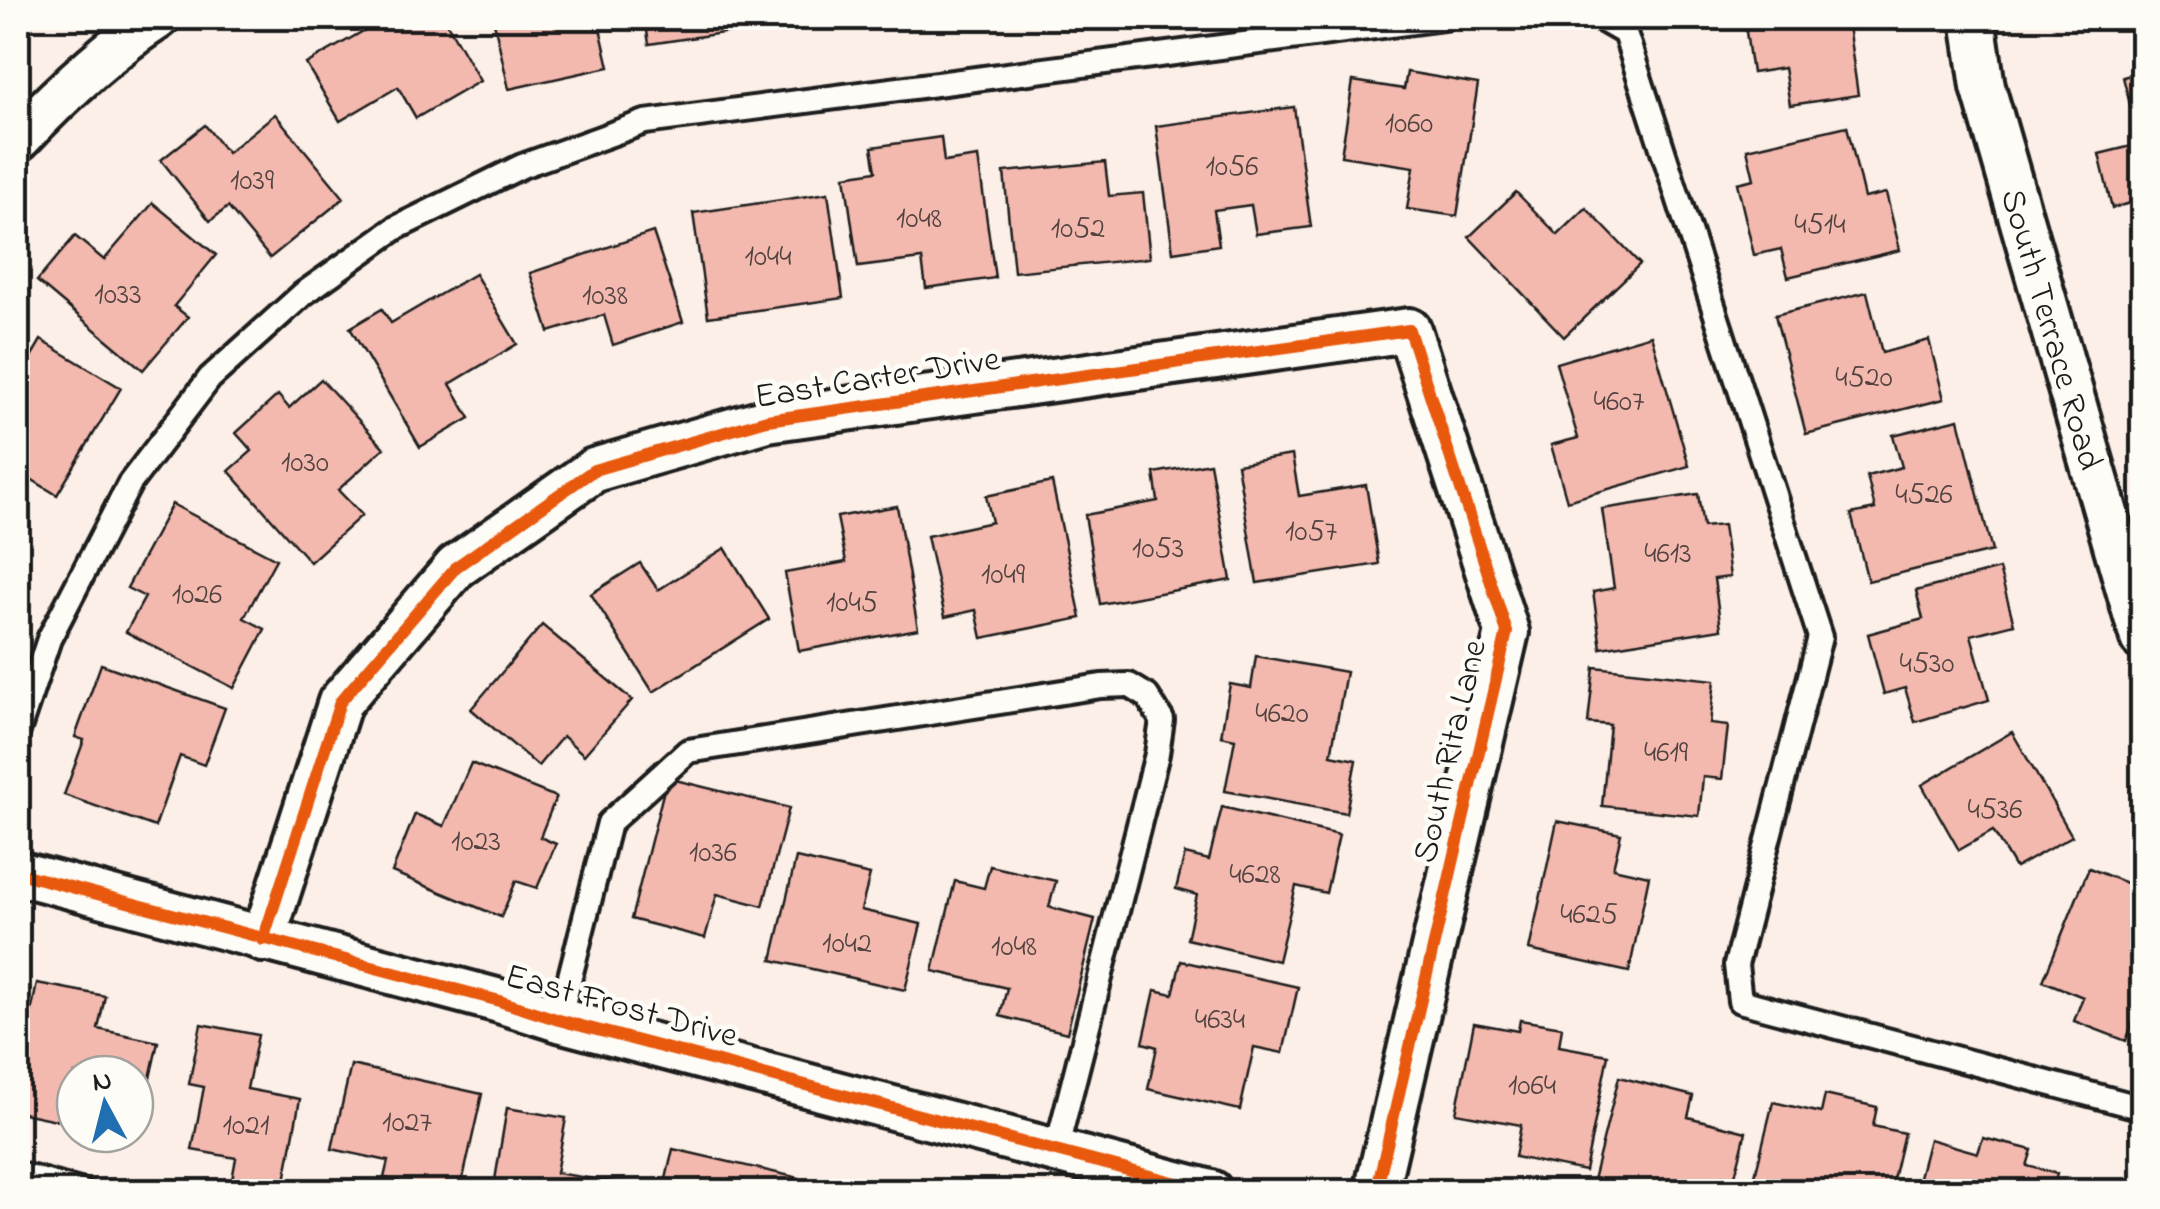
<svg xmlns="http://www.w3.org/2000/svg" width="2160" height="1209" viewBox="0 0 2160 1209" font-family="'Indie Flower',sans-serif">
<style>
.building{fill:#f4b9ae;stroke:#1c1c1c;stroke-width:2.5}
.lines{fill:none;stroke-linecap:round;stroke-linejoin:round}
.service-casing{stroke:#1c1c1c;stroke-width:30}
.minor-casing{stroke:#1c1c1c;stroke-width:50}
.service{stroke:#fdfcf7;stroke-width:22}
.minor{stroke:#fdfcf7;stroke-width:42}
.cycleway-casing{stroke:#fdfcf7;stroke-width:19}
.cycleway{stroke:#e8590c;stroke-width:12}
.labels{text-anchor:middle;stroke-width:9;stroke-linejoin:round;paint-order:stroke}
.number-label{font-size:30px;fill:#524340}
.street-label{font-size:35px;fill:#1c1c1c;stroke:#fdfcf7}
</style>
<rect width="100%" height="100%" fill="#fbefe8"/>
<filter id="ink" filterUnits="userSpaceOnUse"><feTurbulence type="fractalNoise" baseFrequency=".01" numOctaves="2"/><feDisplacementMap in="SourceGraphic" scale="20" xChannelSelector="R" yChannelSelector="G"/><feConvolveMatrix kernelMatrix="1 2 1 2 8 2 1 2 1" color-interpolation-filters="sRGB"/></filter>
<g filter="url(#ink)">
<g class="building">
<path d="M 386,18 L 444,18 L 480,81 L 416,118 L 398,87 L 340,121 L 306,64 Z"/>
<path d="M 493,18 L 621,18 L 622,23 L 600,28 L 609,67 L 509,89 Z"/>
<path d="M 645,18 L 782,18 L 784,24 L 649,44 Z"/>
<path d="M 1744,18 L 1847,18 L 1858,95 L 1790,105 L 1784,68 L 1752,73 Z"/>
<path d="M 1407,72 L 1478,84 L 1457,216 L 1407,209 L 1414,167 L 1341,156 L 1353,81 L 1404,89 Z"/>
<path d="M 2142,72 L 2142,200 L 2112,208 L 2099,154 L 2140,144 L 2123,77 Z"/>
<path d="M 1294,107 L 1311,227 L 1256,234 L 1251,205 L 1214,210 L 1219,245 L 1173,252 L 1156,126 Z"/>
<path d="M 275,114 L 344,198 L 270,258 L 228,207 L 210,221 L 161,160 L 205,125 L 227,153 Z"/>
<path d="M 1847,126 L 1864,198 L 1886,193 L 1900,250 L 1788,277 L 1781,249 L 1754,255 L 1737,183 L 1754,179 L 1747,149 Z"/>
<path d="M 941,137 L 944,162 L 978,157 L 995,278 L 926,288 L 922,259 L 858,267 L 845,176 L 876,171 L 872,147 Z"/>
<path d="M 1105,162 L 1109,196 L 1143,193 L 1150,258 L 1014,272 L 1004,172 Z"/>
<path d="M 1516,192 L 1558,235 L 1586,208 L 1640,264 L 1564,337 L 1469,237 Z"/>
<path d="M 828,193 L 843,298 L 708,317 L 693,213 Z"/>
<path d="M 153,203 L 216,255 L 174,306 L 188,317 L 143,370 L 37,281 L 75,236 L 104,260 Z"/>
<path d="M 653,232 L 683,322 L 613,345 L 604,315 L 549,332 L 530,273 Z"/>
<path d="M 475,274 L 517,344 L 450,384 L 470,418 L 420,447 L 350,328 L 382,309 L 391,323 Z"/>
<path d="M 1867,292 L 1882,353 L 1929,340 L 1944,399 L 1806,434 L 1775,315 Z"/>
<path d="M 1651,335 L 1689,466 L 1567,501 L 1551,445 L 1578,438 L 1556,363 Z"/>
<path d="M 41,340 L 121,388 L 57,495 L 18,471 L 18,379 Z"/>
<path d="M 321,379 L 384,448 L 338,490 L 362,515 L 310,562 L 229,471 L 252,451 L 236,433 L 278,395 L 289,408 Z"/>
<path d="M 1959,419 L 1992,551 L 1868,581 L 1851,514 L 1875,509 L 1867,476 L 1902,467 L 1893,435 Z"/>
<path d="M 1292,455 L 1299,496 L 1366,485 L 1379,564 L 1257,583 L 1237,464 Z"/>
<path d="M 1210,463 L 1231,580 L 1100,604 L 1085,515 L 1158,501 L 1154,473 Z"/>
<path d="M 1052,482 L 1081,618 L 982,638 L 976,610 L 945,617 L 927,536 L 992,522 L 986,496 Z"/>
<path d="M 1698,494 L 1703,527 L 1723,525 L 1730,577 L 1714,579 L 1721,629 L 1601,648 L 1593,592 L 1614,588 L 1602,509 Z"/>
<path d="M 172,504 L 276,559 L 244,618 L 265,629 L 234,688 L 126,632 L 145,597 L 127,588 Z"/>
<path d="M 897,506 L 918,629 L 799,651 L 785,573 L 846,562 L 837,517 Z"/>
<path d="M 725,548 L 769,619 L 653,692 L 591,594 L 640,563 L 658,590 Z"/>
<path d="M 1999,569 L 2014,624 L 1971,635 L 1989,700 L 1915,722 L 1905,688 L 1884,694 L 1868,634 L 1923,619 L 1916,591 Z"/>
<path d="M 542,625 L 632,700 L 584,755 L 563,736 L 538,766 L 471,709 Z"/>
<path d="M 1256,656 L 1346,672 L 1331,755 L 1356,760 L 1346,813 L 1225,791 L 1235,739 L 1221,736 L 1230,684 L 1251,688 Z"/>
<path d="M 101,664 L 225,708 L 204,765 L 180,756 L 155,827 L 64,795 L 84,740 L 75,737 Z"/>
<path d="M 1594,667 L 1715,680 L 1710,724 L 1728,726 L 1722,779 L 1703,777 L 1699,816 L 1602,806 L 1610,725 L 1588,723 Z"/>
<path d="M 2012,732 L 2072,836 L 2015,868 L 1993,831 L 1959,850 L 1922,785 Z"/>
<path d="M 471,763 L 556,797 L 540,837 L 556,844 L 537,888 L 516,881 L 501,917 L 392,872 L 415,814 L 444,826 Z"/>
<path d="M 667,778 L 789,808 L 763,906 L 717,894 L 705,938 L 631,919 Z"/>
<path d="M 1222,807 L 1339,835 L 1326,893 L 1296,886 L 1278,961 L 1187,939 L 1197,895 L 1176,889 L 1185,854 L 1209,860 Z"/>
<path d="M 1557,821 L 1621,834 L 1613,868 L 1649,876 L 1629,972 L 1529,950 Z"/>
<path d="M 796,858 L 870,875 L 861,910 L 921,924 L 905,990 L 772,960 Z"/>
<path d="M 990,866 L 1056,881 L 1049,907 L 1095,919 L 1067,1033 L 1000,1016 L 1007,988 L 933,971 L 955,881 L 984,888 Z"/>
<path d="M 2089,868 L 2141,889 L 2131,913 L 2142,918 L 2142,1023 L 2134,1020 L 2126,1041 L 2074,1021 L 2083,997 L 2043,981 Z"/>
<path d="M 1181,961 L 1298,987 L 1283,1053 L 1254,1047 L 1240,1110 L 1148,1089 L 1157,1047 L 1143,1043 L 1155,990 L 1173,994 Z"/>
<path d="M 37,983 L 105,996 L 98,1029 L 158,1042 L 137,1137 L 121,1134 L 135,1134 L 135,1074 L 75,1074 L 75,1124 L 18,1112 L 18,1079 Z"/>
<path d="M 1520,1020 L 1562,1027 L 1559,1046 L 1608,1055 L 1585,1171 L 1515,1157 L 1521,1125 L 1456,1113 L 1474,1023 L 1518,1031 Z"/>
<path d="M 201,1024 L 258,1035 L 247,1089 L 300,1099 L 283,1192 L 267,1192 L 231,1185 L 236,1158 L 192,1150 L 204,1087 L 189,1084 Z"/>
<path d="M 351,1065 L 482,1094 L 460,1192 L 441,1192 L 384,1178 L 388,1161 L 332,1149 Z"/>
<path d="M 1619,1077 L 1693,1096 L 1688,1117 L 1746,1132 L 1731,1192 L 1640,1192 L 1593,1180 Z"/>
<path d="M 1825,1095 L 1877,1107 L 1873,1126 L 1904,1133 L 1890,1192 L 1751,1192 L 1773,1102 L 1821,1113 Z"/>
<path d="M 507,1108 L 566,1118 L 556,1173 L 619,1183 L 617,1192 L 493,1192 Z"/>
<path d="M 1983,1138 L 2032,1150 L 2027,1166 L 2057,1174 L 2052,1192 L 1915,1192 L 1929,1139 L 1978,1153 Z"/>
<path d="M 673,1149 L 799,1178 L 796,1192 L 663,1192 Z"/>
</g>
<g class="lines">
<g class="service-casing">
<g id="service">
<path d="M 1599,18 L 1625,33 L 1820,637 L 1736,965 L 1740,1001 L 2142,1108"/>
<path d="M 18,731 L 49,639 L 130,483 L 210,378 L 303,294 L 396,228 L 522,166 L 645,122 L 1444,18"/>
<path d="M 559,1020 L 609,823 L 688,751 L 1101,686 L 1129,685 L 1147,696 L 1162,720 L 1157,754 L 1056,1151"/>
<path d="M 18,1174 L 83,1192"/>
</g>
</g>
<g class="minor-casing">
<g id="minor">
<path d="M 1973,18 L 1983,87 L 2142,638"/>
<path d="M 18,139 C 57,98 110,48 157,18"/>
<path d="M 18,873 L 496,1000 L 559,1020 L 1211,1192"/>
<path d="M 263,940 L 340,702 L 456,567 L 594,470 L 767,420 L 1409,330 L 1507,632 L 1376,1192"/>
</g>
</g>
<use href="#service" class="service"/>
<use href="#minor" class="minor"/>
<g class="cycleway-casing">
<g id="cycleway">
<path d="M 18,873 L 496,1000 L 559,1020 L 1211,1192"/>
<path d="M 263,940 L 340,702 L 456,567 L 594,470 L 767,420 L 1409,330 L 1507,632 L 1376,1192"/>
</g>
</g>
<use href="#cycleway" class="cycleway"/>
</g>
</g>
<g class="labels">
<g class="number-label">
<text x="1409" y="132">1060</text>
<text x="1232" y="175">1056</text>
<text x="252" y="189">1039</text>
<text x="919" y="227">1048</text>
<text x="1820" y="233">4514</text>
<text x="1078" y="237">1052</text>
<text x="768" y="265">1044</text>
<text x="118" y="303">1033</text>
<text x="605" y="304">1038</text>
<text x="1864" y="386">4520</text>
<text x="1619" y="410">4607</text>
<text x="305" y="471">1030</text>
<text x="1924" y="503">4526</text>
<text x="1311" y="540">1057</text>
<text x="1158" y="557">1053</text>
<text x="1668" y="562">4613</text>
<text x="1003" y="583">1049</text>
<text x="197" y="603">1026</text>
<text x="852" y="611">1045</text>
<text x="1927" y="672">4530</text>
<text x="1282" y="722">4620</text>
<text x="1666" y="761">4619</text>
<text x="1995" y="818">4536</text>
<text x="476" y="850">1023</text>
<text x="713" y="861">1036</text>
<text x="1255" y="883">4628</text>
<text x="1589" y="923">4625</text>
<text x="847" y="952">1042</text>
<text x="1014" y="955">1048</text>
<text x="1220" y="1028">4634</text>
<text x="1532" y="1094">1064</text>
<text x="407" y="1131">1027</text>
<text x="246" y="1134">1021</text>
</g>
<g class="street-label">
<text transform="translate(2053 329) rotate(74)" y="12">South Terrace Road</text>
<text transform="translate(877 376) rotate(-9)" y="12">East Carter Drive</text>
<text transform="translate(1448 751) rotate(-77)" y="12">South Rita Lane</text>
<text transform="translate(622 1004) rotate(15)" y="12">East Frost Drive</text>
</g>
</g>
<rect width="2160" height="1209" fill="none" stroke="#fdfcf7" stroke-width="60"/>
<rect x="30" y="30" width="2100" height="1149" fill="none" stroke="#1c1c1c" stroke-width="4" filter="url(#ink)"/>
<g transform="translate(105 1104) rotate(353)"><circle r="48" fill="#fdfcf7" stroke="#a3a29f" stroke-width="2.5"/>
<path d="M0-8L18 38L0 25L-18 38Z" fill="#1f6fb2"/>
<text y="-15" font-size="28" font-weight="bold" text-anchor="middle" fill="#1c1c1c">N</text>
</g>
</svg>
